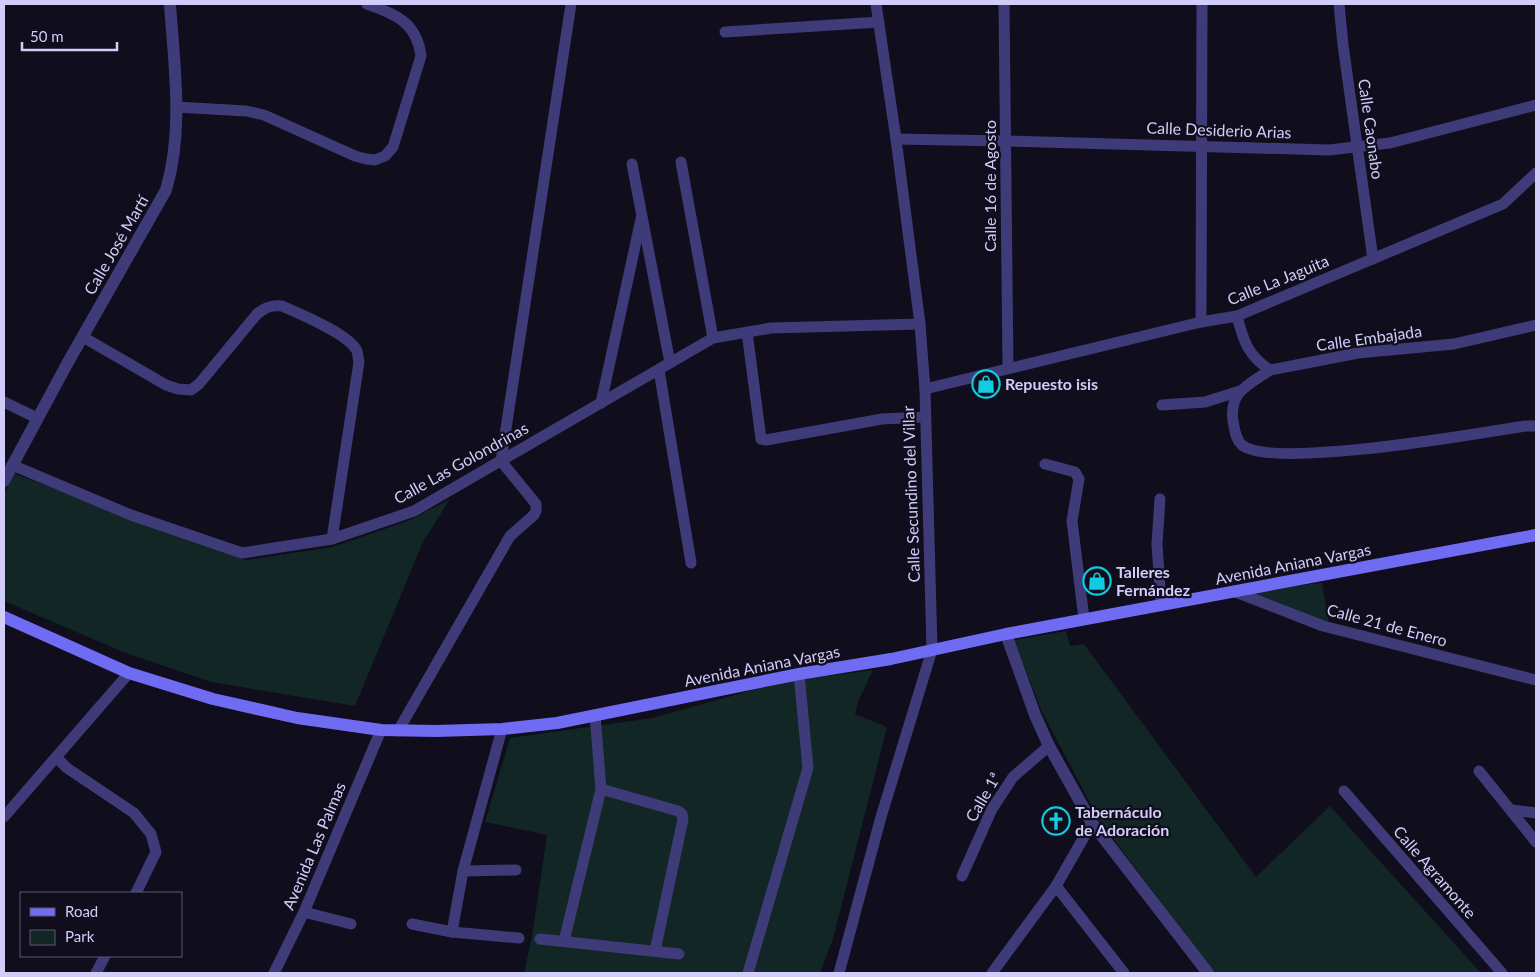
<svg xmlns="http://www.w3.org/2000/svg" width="1540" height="977" viewBox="0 0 1540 977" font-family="Lato,sans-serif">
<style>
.green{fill:#112625}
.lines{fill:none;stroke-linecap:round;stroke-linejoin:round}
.minor{stroke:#3e3b78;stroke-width:11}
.tertiary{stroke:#3e3b78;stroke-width:12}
.secondary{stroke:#6f6bf3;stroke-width:12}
.labels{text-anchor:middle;stroke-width:4.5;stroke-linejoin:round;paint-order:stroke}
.street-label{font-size:16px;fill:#d2ccfb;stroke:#100d1c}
.poi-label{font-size:16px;font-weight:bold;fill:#d2ccfb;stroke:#100d1c;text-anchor:start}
</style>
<rect width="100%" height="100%" fill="#100d1c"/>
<g class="green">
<path d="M 13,473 L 246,560 L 333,547 L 410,520 L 450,499 L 423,542 L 355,706 L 211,682 L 123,652 L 4,601 L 4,494 Z"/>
<path d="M 1322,583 L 1329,625 L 1238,592 Z"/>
<path d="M 1066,631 L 1070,646 L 1084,644 L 1256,877 L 1330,806 L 1481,973 L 1215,973 L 1099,820 L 1042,712 L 1014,640 Z"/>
<path d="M 873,670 L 858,702 L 855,714 L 887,727 L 833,939 L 820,973 L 524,973 L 532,936 L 547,835 L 485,822 L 510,738 L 652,718 L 782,682 Z"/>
</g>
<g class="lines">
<g class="minor">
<path d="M 1004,4 L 1008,368"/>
<path d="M 1339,4 L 1343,45 L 1373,259"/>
<path d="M 725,32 L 879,22"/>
<path d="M 176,107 L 246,111 L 264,115 L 355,156 L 366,159 L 375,160 L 385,156 L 393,147 L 421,56 C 417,23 396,14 367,4"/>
<path d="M 896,139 L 1006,141 L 1329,150 L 1390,143 L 1536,105"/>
<path d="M 681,162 L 713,338"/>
<path d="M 632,164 L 670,363"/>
<path d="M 1237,316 C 1243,340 1248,356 1270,370 L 1358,353 L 1454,344 L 1536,325"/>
<path d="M 1201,322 L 1202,4"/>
<path d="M 747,332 L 761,439 L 766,440 L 882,419 L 925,417"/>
<path d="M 83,337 L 166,385 L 178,389 L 191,390 L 199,384 L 257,314 C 265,307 272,305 282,306 C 300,314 349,334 357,351 C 358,354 358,359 359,362 L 332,539"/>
<path d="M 659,370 L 691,563"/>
<path d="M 1270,370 C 1249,385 1229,391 1233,421 C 1235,430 1235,439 1242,445 C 1272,470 1480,433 1525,426 L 1536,426"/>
<path d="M 925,389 L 1201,322 L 1237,316 L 1503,204 L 1536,173"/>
<path d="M 4,402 L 37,418"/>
<path d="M 601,403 L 641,219"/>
<path d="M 1162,405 L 1205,402 L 1240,391"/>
<path d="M 1045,464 L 1075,472 L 1079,479 L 1072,521 L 1084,619"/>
<path d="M 12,465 L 131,515 L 242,553 L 332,539 L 414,511 L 713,338 L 771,328 L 920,324"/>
<path d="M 1160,499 L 1157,544 L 1161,605"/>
<path d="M 1233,591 L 1323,626 L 1536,680"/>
<path d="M 398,731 L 510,536 L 534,515 L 536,511 L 536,504 L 501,461 L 571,4"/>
<path d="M 56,757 L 67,768 L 134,813 L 151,834 L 156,852 L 136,893"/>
<path d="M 1479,771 L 1536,842"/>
<path d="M 601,789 L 678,811 L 682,814 L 683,819 L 655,951"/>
<path d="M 1344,791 L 1502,973"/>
<path d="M 1512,810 L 1536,813"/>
<path d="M 4,817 L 129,673"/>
<path d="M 463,871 L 516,870"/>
<path d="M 962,876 L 992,809 L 1013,777 L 1049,746"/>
<path d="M 1056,886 L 1124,973"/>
<path d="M 304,912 L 351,924"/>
<path d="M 412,924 L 452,932 L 519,938"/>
<path d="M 452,932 L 463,871 L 502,729"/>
<path d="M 540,939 L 679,954"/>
<path d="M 564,941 L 601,789 L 595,715"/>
<path d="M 96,973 L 105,956"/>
<path d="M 274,973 L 304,912 L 381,730"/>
<path d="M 748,973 L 808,768 L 799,674"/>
<path d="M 839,973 L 881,817 L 932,650 L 925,389 L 920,324 L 896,139 L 876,4"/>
<path d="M 992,973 L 1056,886 L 1092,823"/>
</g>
<g class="tertiary">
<path d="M 4,481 L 67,364 L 166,190 C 184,130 174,65 170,4"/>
<path d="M 1006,634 L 1035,715 L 1049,746 L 1092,823 L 1208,973"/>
</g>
<path class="secondary" d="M 4,617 L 129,673 L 213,699 L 297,718 L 381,730 L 436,731 L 502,729 L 557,723 L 799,674 L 891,659 L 1006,634 L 1536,535"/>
</g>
<defs>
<g id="shop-ring" transform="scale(1.4375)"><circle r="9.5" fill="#100d1c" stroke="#12cbe1" stroke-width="1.5"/><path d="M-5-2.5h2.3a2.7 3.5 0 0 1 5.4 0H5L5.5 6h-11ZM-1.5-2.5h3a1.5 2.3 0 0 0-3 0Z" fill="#12cbe1"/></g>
<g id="church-ring" transform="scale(1.4375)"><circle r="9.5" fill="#100d1c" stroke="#12cbe1" stroke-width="1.5"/><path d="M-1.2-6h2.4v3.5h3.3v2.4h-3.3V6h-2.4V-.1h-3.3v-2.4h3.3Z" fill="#12cbe1"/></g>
</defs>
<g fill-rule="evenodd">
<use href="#shop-ring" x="986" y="384"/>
<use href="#shop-ring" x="1097" y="581"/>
<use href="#church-ring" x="1056" y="821"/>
</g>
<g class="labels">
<g class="street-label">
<text transform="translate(1371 129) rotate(82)" y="6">Calle Caonabo</text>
<text transform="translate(1219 130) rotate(2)" y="6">Calle Desiderio Arias</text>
<text transform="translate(990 186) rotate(-90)" y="6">Calle 16 de Agosto</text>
<text transform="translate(116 245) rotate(-60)" y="6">Calle José Martí</text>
<text transform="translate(1278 280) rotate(-22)" y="6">Calle La Jaguita</text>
<text transform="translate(1369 338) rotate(-8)" y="6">Calle Embajada</text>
<text transform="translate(461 463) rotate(-29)" y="6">Calle Las Golondrinas</text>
<text transform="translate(911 494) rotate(-92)" y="6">Calle Secundino del Villar</text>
<text transform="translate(1293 564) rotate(-11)" y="6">Avenida Aniana Vargas</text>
<text transform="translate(1387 625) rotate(15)" y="6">Calle 21 de Enero</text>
<text transform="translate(762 666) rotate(-11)" y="6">Avenida Aniana Vargas</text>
<text transform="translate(983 797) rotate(-60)" y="6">Calle 1ª</text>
<text transform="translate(314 846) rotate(-67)" y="6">Avenida Las Palmas</text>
<text transform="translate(1435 872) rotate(49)" y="6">Calle Agramonte</text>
</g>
<g class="poi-label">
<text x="1005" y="390">Repuesto isis</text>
<text x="1116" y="578">Talleres<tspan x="1116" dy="18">Fernández</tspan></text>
<text x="1075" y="818">Tabernáculo<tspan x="1075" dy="18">de Adoración</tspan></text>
</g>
</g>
<rect width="1540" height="977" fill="none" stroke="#d2ccfb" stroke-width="10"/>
<rect x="20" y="892" width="162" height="65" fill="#100d1c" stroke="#5e5975"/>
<rect x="30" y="908" width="25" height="8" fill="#6f6bf3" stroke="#5e5975"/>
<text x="65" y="917" font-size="15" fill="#d2ccfb">Road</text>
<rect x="30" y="930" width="25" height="15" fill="#112625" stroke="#5e5975"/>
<text x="65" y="942" font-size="15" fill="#d2ccfb">Park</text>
<path d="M22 42v8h95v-8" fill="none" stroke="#d2ccfb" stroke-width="2.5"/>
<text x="30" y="42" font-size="15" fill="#d2ccfb" stroke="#100d1c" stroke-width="4" paint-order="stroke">50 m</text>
</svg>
